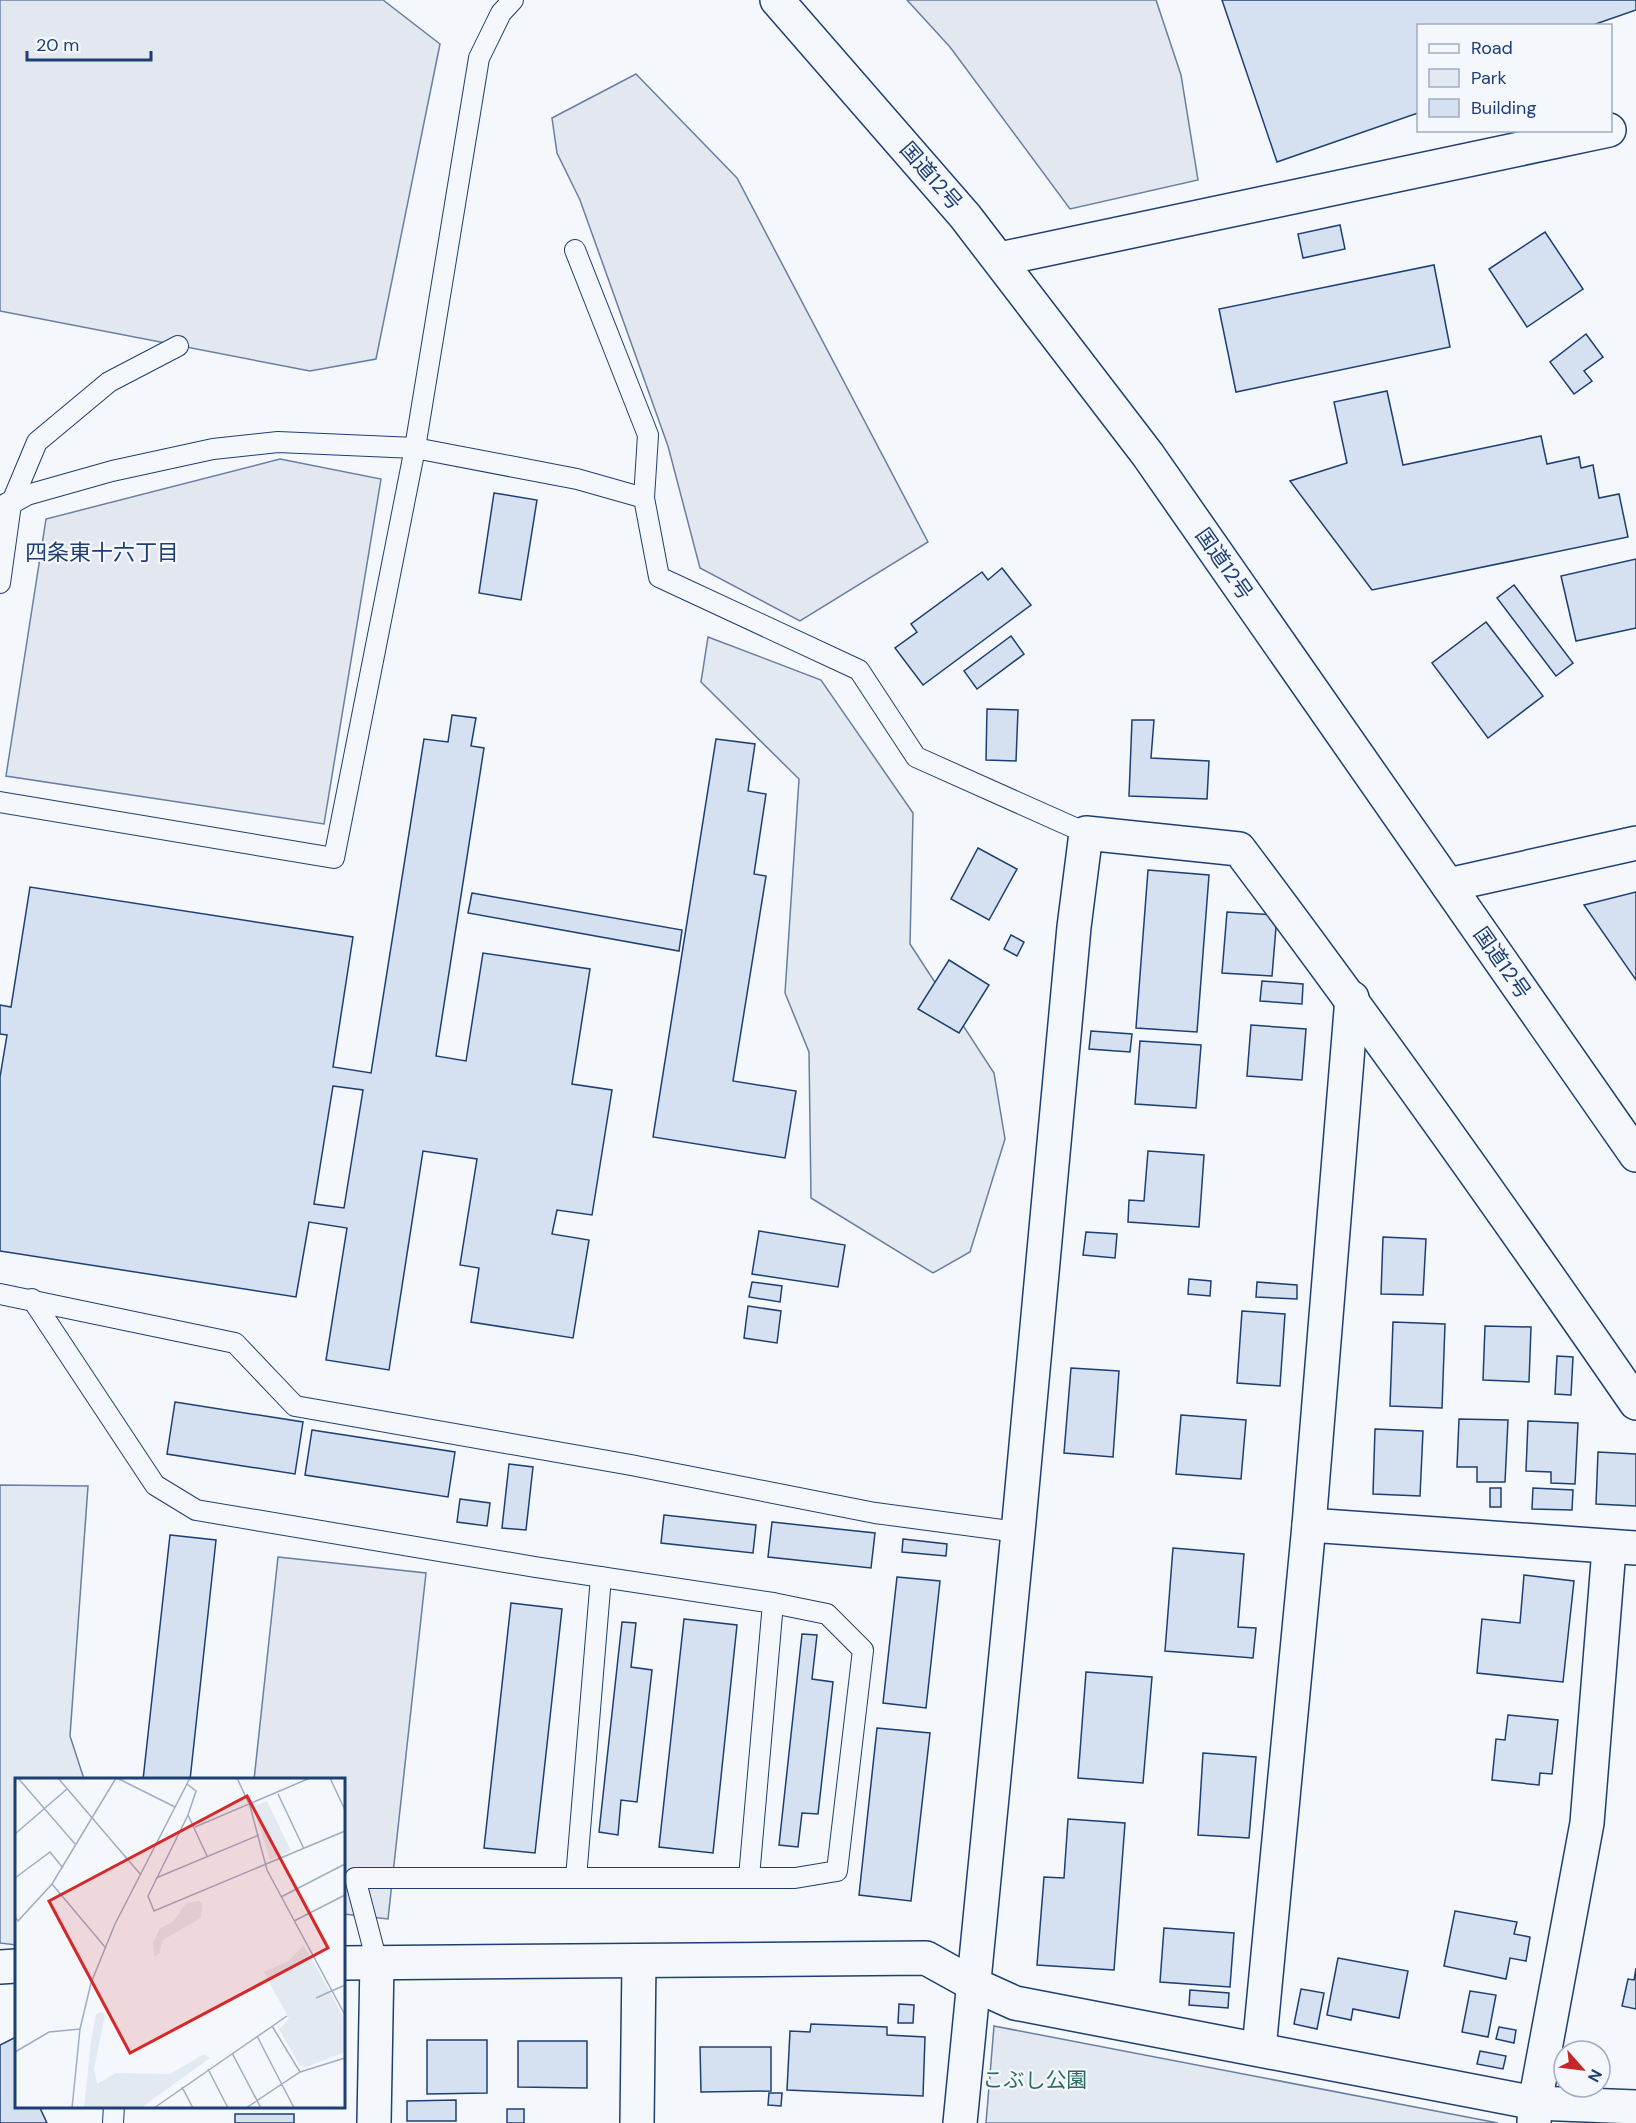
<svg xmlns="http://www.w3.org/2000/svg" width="1636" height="2123" viewBox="0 0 1636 2123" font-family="'DM Sans','Noto Sans JP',sans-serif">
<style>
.green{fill:#e3e9f0;stroke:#687fa3;stroke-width:1.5}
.parking{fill:#e3e8f0;stroke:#687fa3;stroke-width:1.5}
.building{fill:#d5e0f0;stroke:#1d3f73;stroke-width:1.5;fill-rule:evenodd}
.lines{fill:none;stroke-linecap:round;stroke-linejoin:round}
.lane-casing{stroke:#1d3f73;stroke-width:22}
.street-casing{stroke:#1d3f73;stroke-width:36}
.secondary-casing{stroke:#1d3f73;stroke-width:36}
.highway-casing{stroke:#1d3f73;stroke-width:36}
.lane{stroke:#f4f7fb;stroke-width:20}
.street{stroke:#f4f7fb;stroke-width:33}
.secondary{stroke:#f4f7fb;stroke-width:33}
.highway{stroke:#f4f7fb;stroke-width:33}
.labels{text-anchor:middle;stroke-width:4.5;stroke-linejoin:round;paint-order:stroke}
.street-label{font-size:21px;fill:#1d3f73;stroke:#f4f7fb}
.park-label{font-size:21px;fill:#2c6c60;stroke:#f4f7fb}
.neighbourhood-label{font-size:22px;fill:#1d3f73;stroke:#f4f7fb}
.inset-road{fill:none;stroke:#9eadc5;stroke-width:1.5}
.view{fill:#d62828;fill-opacity:0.15;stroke:#d62828;stroke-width:3}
.inset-edge{fill:none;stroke:#1d3f73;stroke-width:3}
</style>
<rect width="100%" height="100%" fill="#f4f7fb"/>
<g class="green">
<path d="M 708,637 L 821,680 L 913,813 L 910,944 L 994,1073 L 1005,1139 L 970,1252 L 933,1273 L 811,1198 L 809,1052 L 785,993 L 799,779 L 701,682 Z"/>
<path d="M 0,1485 L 88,1486 L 70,1736 L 84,1779 L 16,1780 L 16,1945 L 0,1943 Z"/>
<path d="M 994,2026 L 1498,2123 L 986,2123 Z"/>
</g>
<g class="parking">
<path d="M 0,0 L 383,0 L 440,44 L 376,359 L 310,371 L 0,311 Z"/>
<path d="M 907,0 L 1156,0 L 1181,75 L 1198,180 L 1070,209 L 950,47 Z"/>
<path d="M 636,74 L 737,178 L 928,542 L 800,621 L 700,568 L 668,446 L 580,200 L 557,153 L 552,118 Z"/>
<path d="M 280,459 L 381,479 L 324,824 L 6,776 L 46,519 Z"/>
<path d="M 278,1557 L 426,1573 L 388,1919 L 344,1914 L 344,1780 L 254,1780 Z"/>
</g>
<g class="building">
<path d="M 1222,0 L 1636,0 L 1636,10 L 1590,26 L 1418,26 L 1418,113 L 1277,162 Z"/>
<path d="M 1340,225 L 1345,249 L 1303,258 L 1298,234 Z"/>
<path d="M 1545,232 L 1583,289 L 1527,327 L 1489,269 Z"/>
<path d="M 1434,265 L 1450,347 L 1236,392 L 1219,309 Z"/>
<path d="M 1586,334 L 1603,357 L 1584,371 L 1592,381 L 1574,394 L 1550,362 Z"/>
<path d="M 1387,391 L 1403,465 L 1541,436 L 1547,464 L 1579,457 L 1581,468 L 1593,465 L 1599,498 L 1619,494 L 1628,537 L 1372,590 L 1290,481 L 1347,463 L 1334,402 Z"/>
<path d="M 494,493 L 537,500 L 521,600 L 479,593 Z"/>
<path d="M 1636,559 L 1636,628 L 1576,641 L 1561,576 Z"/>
<path d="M 1002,568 L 1031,605 L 923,685 L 895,648 L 917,632 L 911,624 L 982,572 L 988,580 Z"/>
<path d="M 1514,585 L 1573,663 L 1556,676 L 1497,598 Z"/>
<path d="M 1486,622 L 1543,696 L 1488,738 L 1432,663 Z"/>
<path d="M 1011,636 L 1024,654 L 977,689 L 964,671 Z"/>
<path d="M 987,709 L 1018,710 L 1016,761 L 986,760 Z"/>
<path d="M 452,715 L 476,718 L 471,746 L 484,748 L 436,1056 L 466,1061 L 483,953 L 590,969 L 572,1084 L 612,1090 L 592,1215 L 557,1210 L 552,1234 L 589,1240 L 573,1338 L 471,1322 L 479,1268 L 460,1265 L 477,1159 L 423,1151 L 389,1370 L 326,1360 L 347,1228 L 309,1222 L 296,1297 L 0,1251 L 0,1077 L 7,1035 L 0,1034 L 0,1005 L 11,1007 L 30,887 L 353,937 L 333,1067 L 371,1073 L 424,739 L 448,742 ZM 333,1086 L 363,1090 L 344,1208 L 314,1204 Z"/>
<path d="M 1132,720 L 1154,720 L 1151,758 L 1209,761 L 1207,799 L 1129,796 Z"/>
<path d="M 716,739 L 755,744 L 748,791 L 766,794 L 754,874 L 766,876 L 733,1081 L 796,1091 L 785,1158 L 653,1137 Z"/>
<path d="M 978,848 L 1017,869 L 989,920 L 951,899 Z"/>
<path d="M 1148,870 L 1209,875 L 1197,1032 L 1136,1028 Z"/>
<path d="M 1636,892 L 1636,980 L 1584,905 Z"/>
<path d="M 472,893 L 682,930 L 679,951 L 468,913 Z"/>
<path d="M 1227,912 L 1277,915 L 1272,976 L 1222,973 Z"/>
<path d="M 1011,935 L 1024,942 L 1017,956 L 1004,949 Z"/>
<path d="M 949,960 L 989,985 L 959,1033 L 918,1009 Z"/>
<path d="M 1262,981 L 1303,984 L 1302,1004 L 1260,1001 Z"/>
<path d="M 1251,1025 L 1306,1029 L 1302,1080 L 1247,1076 Z"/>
<path d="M 1091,1031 L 1132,1034 L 1130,1052 L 1089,1049 Z"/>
<path d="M 1140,1041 L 1201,1045 L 1196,1108 L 1135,1104 Z"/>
<path d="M 1148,1151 L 1204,1155 L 1199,1227 L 1128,1222 L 1129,1200 L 1144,1201 Z"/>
<path d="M 759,1231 L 845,1245 L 838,1287 L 752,1274 Z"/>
<path d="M 1086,1232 L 1117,1234 L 1115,1258 L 1083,1255 Z"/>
<path d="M 1383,1237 L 1426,1239 L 1423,1295 L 1381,1294 Z"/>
<path d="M 1189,1279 L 1211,1281 L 1210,1296 L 1188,1294 Z"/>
<path d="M 752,1282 L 782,1286 L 780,1302 L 749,1297 Z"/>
<path d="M 1257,1282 L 1297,1285 L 1297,1299 L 1256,1297 Z"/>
<path d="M 748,1306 L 781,1311 L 777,1343 L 744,1338 Z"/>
<path d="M 1242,1311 L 1285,1314 L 1280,1386 L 1237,1383 Z"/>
<path d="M 1393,1322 L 1445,1324 L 1442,1408 L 1390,1406 Z"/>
<path d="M 1485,1326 L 1531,1327 L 1529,1382 L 1483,1380 Z"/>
<path d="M 1557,1356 L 1573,1357 L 1571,1395 L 1555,1394 Z"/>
<path d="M 1071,1368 L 1119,1371 L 1113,1457 L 1064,1453 Z"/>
<path d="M 175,1402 L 303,1422 L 295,1474 L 167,1454 Z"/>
<path d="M 1181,1415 L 1246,1420 L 1241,1479 L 1176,1474 Z"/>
<path d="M 1459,1419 L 1508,1420 L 1505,1482 L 1477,1482 L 1477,1467 L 1457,1467 Z"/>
<path d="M 1528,1421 L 1578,1423 L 1575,1484 L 1551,1483 L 1551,1472 L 1526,1471 Z"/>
<path d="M 1375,1429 L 1423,1431 L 1420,1496 L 1373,1494 Z"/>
<path d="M 312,1430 L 455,1452 L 448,1497 L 305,1475 Z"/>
<path d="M 1598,1452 L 1636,1454 L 1636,1506 L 1596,1504 Z"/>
<path d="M 509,1464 L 533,1467 L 526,1530 L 502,1528 Z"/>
<rect x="1490" y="1488" width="11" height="19"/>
<path d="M 1533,1488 L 1573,1490 L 1572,1510 L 1532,1509 Z"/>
<path d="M 460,1499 L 490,1503 L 487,1526 L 457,1522 Z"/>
<path d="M 664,1515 L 756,1525 L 753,1553 L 661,1543 Z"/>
<path d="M 772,1522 L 875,1533 L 871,1568 L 768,1557 Z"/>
<path d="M 170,1535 L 216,1540 L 190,1780 L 143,1780 Z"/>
<path d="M 903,1539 L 947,1544 L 946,1556 L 902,1552 Z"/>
<path d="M 1173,1548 L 1244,1554 L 1238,1627 L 1256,1628 L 1253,1658 L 1165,1651 Z"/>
<path d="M 1524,1575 L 1574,1581 L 1563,1682 L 1477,1673 L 1482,1619 L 1520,1623 Z"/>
<path d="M 897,1577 L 940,1581 L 926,1708 L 883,1703 Z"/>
<path d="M 511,1603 L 562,1609 L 535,1853 L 484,1848 Z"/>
<path d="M 684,1619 L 737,1625 L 713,1853 L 659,1847 Z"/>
<path d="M 622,1622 L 636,1623 L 631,1667 L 652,1670 L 637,1802 L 621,1800 L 618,1835 L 599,1832 Z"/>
<path d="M 802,1634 L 817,1635 L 812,1679 L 833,1682 L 818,1814 L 802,1813 L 798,1847 L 779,1845 Z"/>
<path d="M 1086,1672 L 1152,1677 L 1143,1783 L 1078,1778 Z"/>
<path d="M 1508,1715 L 1558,1720 L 1552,1774 L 1540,1773 L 1539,1785 L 1492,1780 L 1496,1739 L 1505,1740 Z"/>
<path d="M 877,1728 L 930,1733 L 911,1901 L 859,1895 Z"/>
<path d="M 1203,1753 L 1256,1757 L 1249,1838 L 1198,1835 Z"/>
<path d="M 1068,1819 L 1125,1823 L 1114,1970 L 1037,1965 L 1044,1877 L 1064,1878 Z"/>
<path d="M 1455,1911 L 1517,1922 L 1514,1934 L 1530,1937 L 1526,1961 L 1510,1958 L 1506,1979 L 1444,1966 Z"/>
<path d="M 1164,1928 L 1234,1933 L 1230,1987 L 1160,1982 Z"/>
<path d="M 1338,1958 L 1408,1971 L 1399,2018 L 1353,2009 L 1351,2020 L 1327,2015 Z"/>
<path d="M 1636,1968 L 1636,2009 L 1622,2006 L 1628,1979 L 1634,1980 Z"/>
<path d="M 1301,1989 L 1324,1993 L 1317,2029 L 1294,2024 Z"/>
<path d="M 1190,1990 L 1229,1993 L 1228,2008 L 1189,2005 Z"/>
<path d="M 1470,1991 L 1496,1995 L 1488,2037 L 1462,2032 Z"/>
<path d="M 899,2004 L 914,2005 L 913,2023 L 898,2023 Z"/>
<path d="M 811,2024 L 887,2027 L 887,2035 L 925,2037 L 923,2096 L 787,2090 L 790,2031 L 810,2032 Z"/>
<path d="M 1499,2027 L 1516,2030 L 1514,2043 L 1496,2039 Z"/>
<path d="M 16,2037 L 16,2106 L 43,2106 L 40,2108 L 47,2123 L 0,2123 L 0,2045 Z"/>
<path d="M 427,2040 L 487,2040 L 487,2093 L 427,2094 Z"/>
<path d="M 518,2041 L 587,2041 L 587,2088 L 518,2087 Z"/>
<path d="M 700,2047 L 771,2047 L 771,2091 L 701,2092 Z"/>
<path d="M 1480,2051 L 1506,2056 L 1503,2069 L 1477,2064 Z"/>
<path d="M 769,2093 L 782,2093 L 781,2106 L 768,2105 Z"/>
<path d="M 456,2100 L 456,2121 L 407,2121 L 407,2101 Z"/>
<rect x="507" y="2109" width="17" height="14"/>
<rect x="235" y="2114" width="59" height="9"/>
</g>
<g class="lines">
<g class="lane-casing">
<g id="lane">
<path d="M 575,250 L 648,435 L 644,498"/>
<path d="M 7,503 L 11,504 L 37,442 L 109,382 L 178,346"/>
<path d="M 0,583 L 11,504 L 27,495 L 112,471 L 213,449 L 278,442 L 415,448 L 479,58 L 501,13 L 513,0"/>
<path d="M 0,802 L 334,858 L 415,448 L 577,479 L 644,498 L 659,577 L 859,670 L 916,757 L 1086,833"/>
<path d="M 0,1294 L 235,1343 L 295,1406 L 631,1465 L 875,1513 L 1018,1532"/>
<path d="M 32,1299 L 155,1485 L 196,1510 L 535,1567 L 773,1603 L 827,1614 L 863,1650 L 837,1871 L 795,1878 L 355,1878 L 377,1962"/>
<path d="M 749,1877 L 773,1603"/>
<path d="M 576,1878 L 601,1577"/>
<path d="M 113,2123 L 114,2106"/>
</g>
</g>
<g class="street-casing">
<g id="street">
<path d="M 1000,259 L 1609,130"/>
<path d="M 1448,885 L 1636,843"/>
<path d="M 1309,1525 L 1636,1548"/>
<path d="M 973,1984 L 1015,2003 L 1535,2103 L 1636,2107"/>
<path d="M 1259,2049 L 1309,1525 L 1352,998"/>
<path d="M 374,2123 L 377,1962"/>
<path d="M 637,2123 L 639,1961"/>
<path d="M 960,2123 L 1018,1532 L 1074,927 L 1086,833 L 1239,849 C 1376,1031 1507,1216 1636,1403"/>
<path d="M 1534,2123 L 1535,2103 L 1587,1823 L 1609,1549"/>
</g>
</g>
<g class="secondary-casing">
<g id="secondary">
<path d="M 344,1963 L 926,1958 L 973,1984"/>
<path d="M 0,1967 L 16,1966"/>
</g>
</g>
<g class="highway-casing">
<path id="highway" d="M 777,0 L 965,216 L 1148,455 L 1636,1155"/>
</g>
<use href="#lane" class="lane"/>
<use href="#street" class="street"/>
<use href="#secondary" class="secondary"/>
<use href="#highway" class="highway"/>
</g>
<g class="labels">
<g class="street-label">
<text transform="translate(931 176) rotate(49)" y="7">国道12号</text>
<text transform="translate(1224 564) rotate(55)" y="7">国道12号</text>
<text transform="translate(1502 963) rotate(55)" y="7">国道12号</text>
</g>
<g class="park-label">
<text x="1035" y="2087">こぶし公園</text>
</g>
<g class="neighbourhood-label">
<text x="102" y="560">四条東十六丁目</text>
</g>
</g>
<g transform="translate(15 1778)">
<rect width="330" height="330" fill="#f4f7fb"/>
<path d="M 252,23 L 276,73 L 255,82 L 238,29 ZM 184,123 L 187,125 L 186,140 L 148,162 L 144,176 L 139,178 L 138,165 L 145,150 L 158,144 L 171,125 ZM 289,167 L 330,242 L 330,274 L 291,289 L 285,288 L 264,251 L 274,241 L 249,194 L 273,183 ZM 87,234 L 90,237 L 79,291 L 82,306 L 101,295 L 155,296 L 189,276 L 195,280 L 126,330 L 69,330 L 76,263 L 81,236 Z" fill="#e3e9f0"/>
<path class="inset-road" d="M 3,0 L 60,66M 43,0 L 126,97M 102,0 L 160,29M 222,0 L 235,28 L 252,92 L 330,237M 315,0 L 330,32M 172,6 L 181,13 L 173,37 L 192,78M 263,16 L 289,71M 173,37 L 133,118 L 139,133 L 330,53M 180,49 L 295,0M 0,56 L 52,11M 0,100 L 35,74 L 48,90M 141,100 L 244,57M 37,106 L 90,169M 266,119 L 330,86M 0,139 L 3,143 L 37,106 L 101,0M 279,143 L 330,117M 301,220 L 330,207M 257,248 L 285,294M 242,258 L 279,330M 0,274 L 34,254 L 65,251M 217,275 L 246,330M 193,291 L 213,330M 167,309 L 178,330M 57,330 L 65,251 L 76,205 L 100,146 L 175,0M 139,330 L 272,238M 231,330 L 285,294 L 330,280"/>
<path class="view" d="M 232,18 L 313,170 L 115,275 L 34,123 Z"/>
<rect width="330" height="330" class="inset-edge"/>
</g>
<rect x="1417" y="24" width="195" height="108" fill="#f4f7fb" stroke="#9eadc5" stroke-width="1.5"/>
<rect x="1429" y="44" width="30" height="9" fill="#f4f7fb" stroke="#9eadc5" stroke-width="1.5"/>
<text x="1471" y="54" font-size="18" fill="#1d3f73">Road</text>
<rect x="1429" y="69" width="30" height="18" fill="#e3e9f0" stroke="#9eadc5" stroke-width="1.5"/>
<text x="1471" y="84" font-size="18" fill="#1d3f73">Park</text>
<rect x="1429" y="99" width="30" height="18" fill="#d5e0f0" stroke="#9eadc5" stroke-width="1.5"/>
<text x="1471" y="114" font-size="18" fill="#1d3f73">Building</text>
<g transform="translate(1582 2069) rotate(118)"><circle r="28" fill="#f4f7fb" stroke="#9eadc5" stroke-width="1.5"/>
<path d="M0-4.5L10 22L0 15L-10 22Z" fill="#c62828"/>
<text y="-9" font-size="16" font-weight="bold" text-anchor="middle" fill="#1d3f73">N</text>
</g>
<path d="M27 51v9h124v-9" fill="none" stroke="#1d3f73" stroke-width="3"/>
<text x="36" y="51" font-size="18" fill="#1d3f73" stroke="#f4f7fb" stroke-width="4.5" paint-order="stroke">20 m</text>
</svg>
